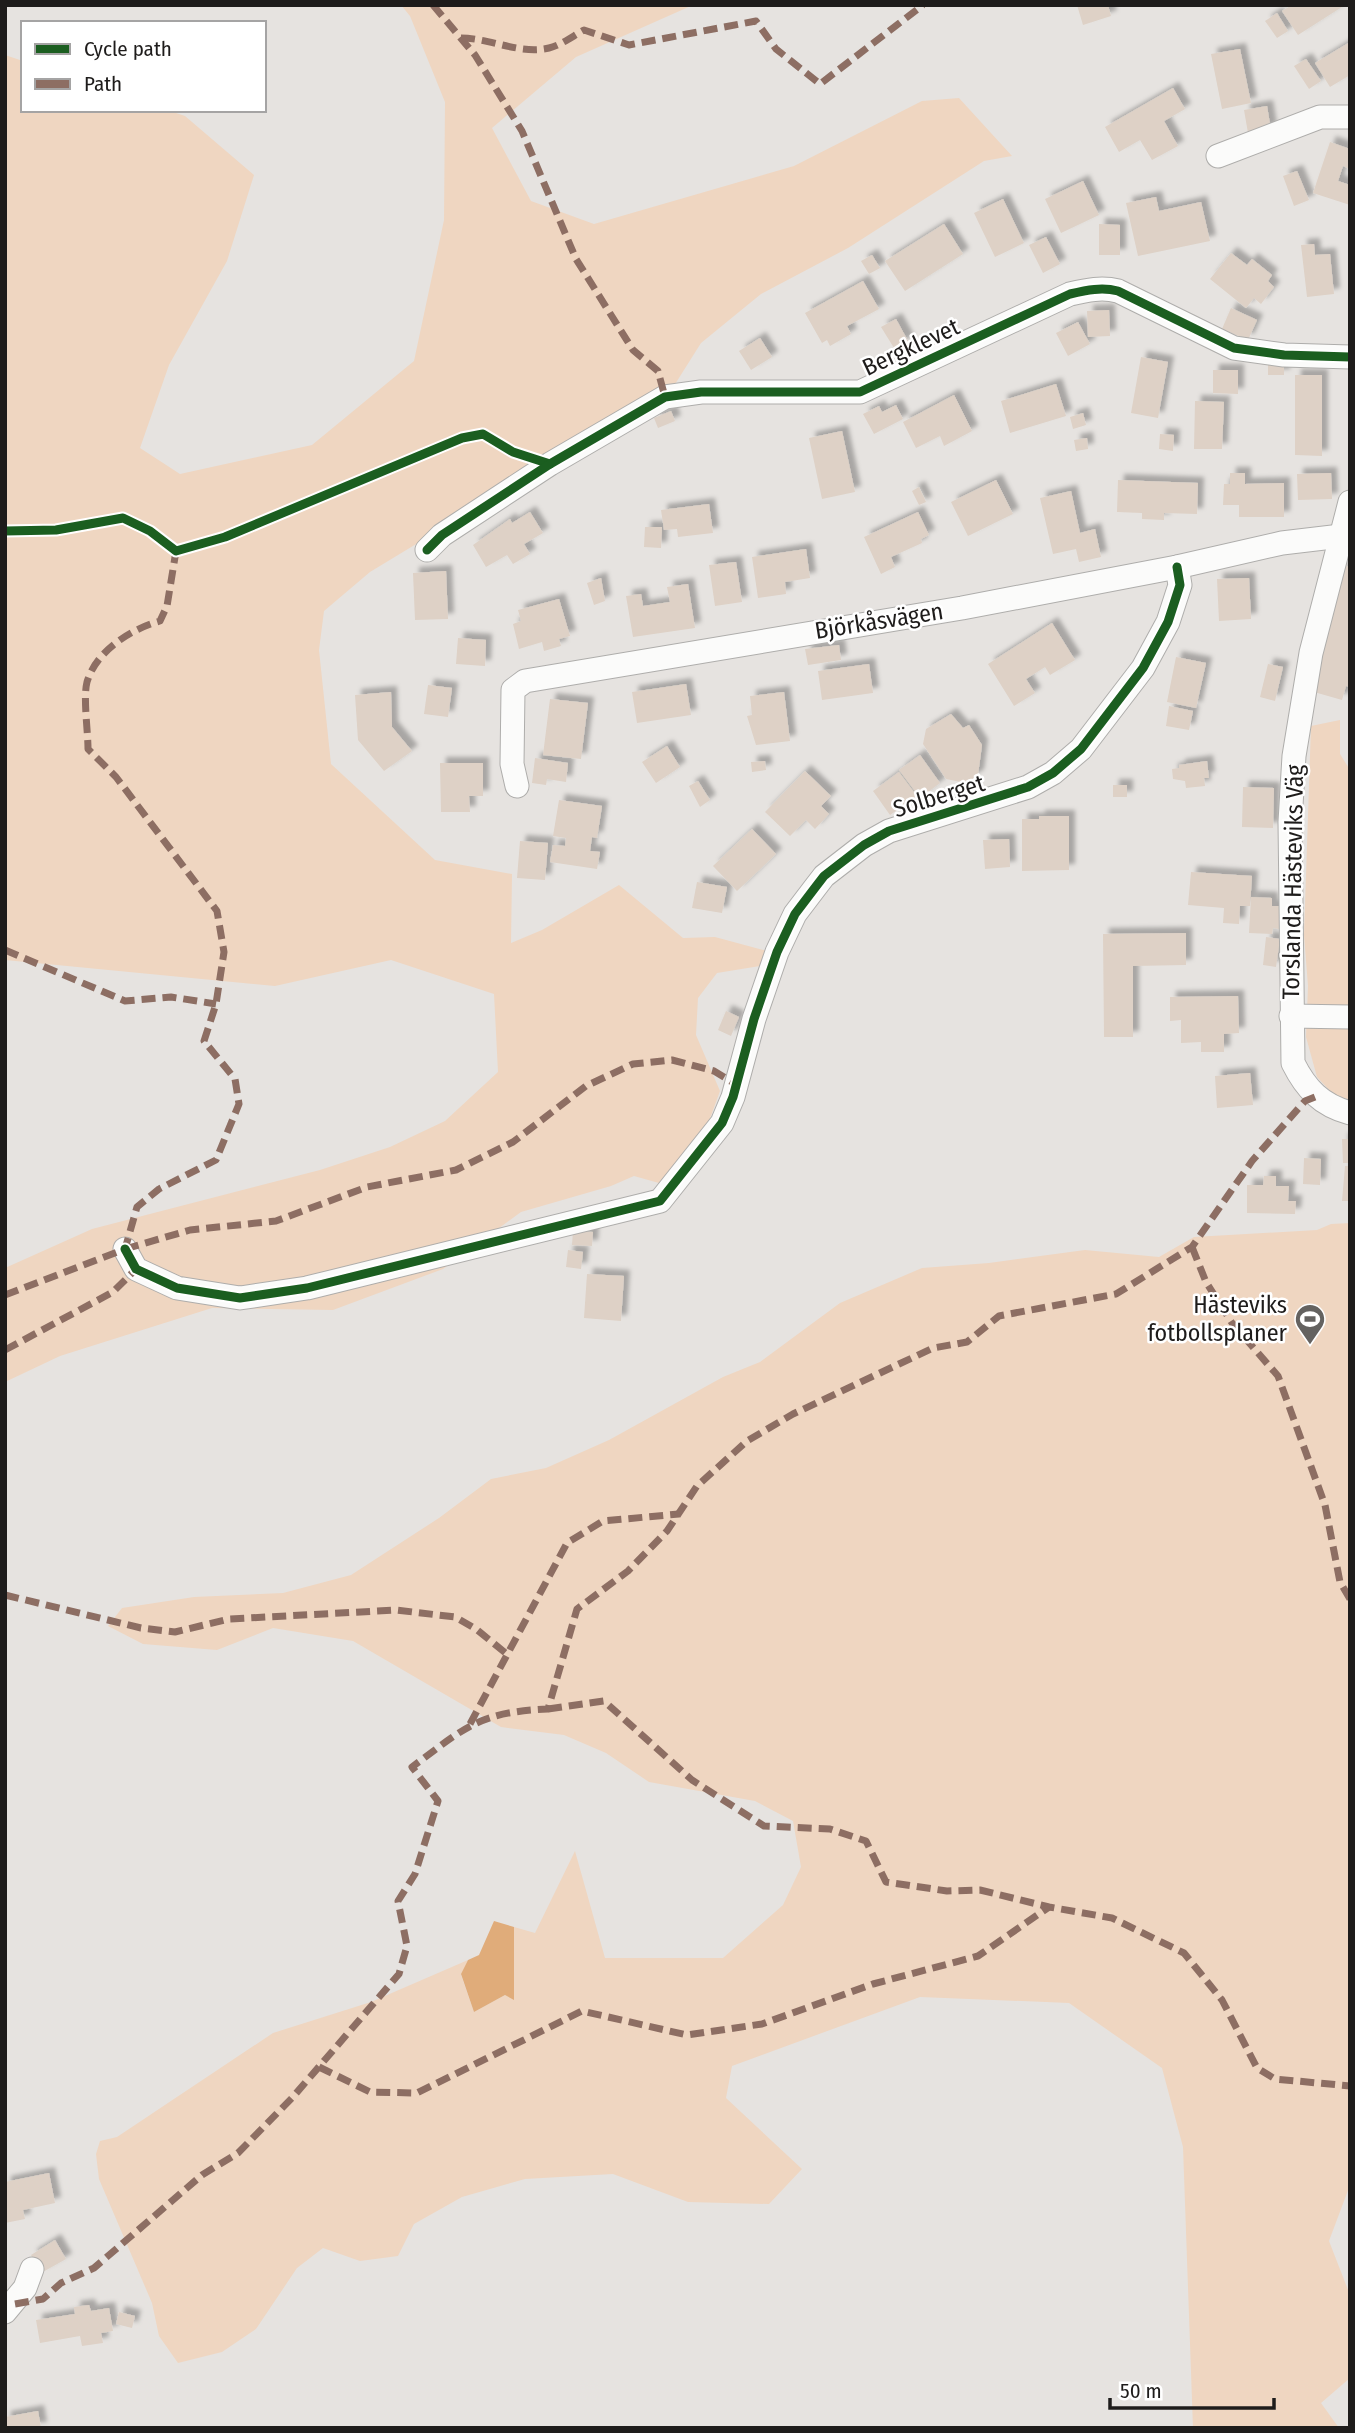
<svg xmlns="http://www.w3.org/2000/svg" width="1355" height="2433" viewBox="0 0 1355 2433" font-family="'Fira Sans Condensed',sans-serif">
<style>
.green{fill:#efd6c1}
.water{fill:#e0ac7a}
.building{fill:#ded1c6;filter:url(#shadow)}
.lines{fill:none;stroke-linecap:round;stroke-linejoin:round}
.street-casing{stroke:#aeadab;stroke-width:25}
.street{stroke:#fbfbfa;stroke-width:23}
.quiet{stroke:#8d6e63;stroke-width:7;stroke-dasharray:14 7;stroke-linecap:butt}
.cycleway-casing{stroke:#fff;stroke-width:13}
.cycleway{stroke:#1b5e20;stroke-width:9}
.labels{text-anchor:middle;stroke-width:5;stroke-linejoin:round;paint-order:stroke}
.street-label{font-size:24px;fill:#1e1c1b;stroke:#fff}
.poi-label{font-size:24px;fill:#1e1c1b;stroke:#fff;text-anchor:end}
</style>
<defs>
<filter id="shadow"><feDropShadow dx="6" dy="-6" stdDeviation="2" flood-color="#0004"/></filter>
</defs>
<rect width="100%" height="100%" fill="#e6e3e0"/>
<g class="green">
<path d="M 401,5 L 693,5 L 576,57 L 492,128 L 531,201 L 594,224 L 794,166 L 922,101 L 959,98 L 1012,156 L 984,161 L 848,248 L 761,294 L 701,343 L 672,389 L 370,572 L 324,611 L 319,650 L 331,764 L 435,860 L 512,874 L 511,943 L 542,930 L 619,885 L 683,938 L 715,937 L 771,952 L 760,966 L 717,973 L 698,998 L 696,1035 L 720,1091 L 708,1124 L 666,1185 L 634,1176 L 611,1186 L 521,1212 L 443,1269 L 333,1310 L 212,1308 L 60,1356 L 5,1382 L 5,1268 L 92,1229 L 320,1170 L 390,1147 L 445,1121 L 498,1072 L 494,994 L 391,960 L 275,986 L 5,960 L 5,55 L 23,61 L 23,110 L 167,110 L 185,116 L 254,175 L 227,261 L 169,365 L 140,448 L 180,474 L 312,445 L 414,361 L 444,220 L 445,102 L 410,16 Z"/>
<path d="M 1340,720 L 1340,754 L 1350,770 L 1350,1100 L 1333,1094 L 1317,1077 L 1306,1037 L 1308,986 L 1304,935 L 1311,726 Z"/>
<path d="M 1350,1223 L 1350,2185 L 1329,2241 L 1350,2295 L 1350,2378 L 1321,2403 L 1339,2428 L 1193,2428 L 1183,2147 L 1162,2068 L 1069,2003 L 920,1997 L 732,2066 L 726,2098 L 802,2169 L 769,2204 L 688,2202 L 613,2174 L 525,2179 L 462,2197 L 414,2224 L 398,2256 L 360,2261 L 323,2248 L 297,2268 L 256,2329 L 222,2352 L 178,2363 L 159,2336 L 152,2303 L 99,2179 L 96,2154 L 100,2141 L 117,2137 L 273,2033 L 371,2002 L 468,1960 L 461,1975 L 474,2012 L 505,1995 L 514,1999 L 514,1927 L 535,1933 L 575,1851 L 605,1958 L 723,1958 L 783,1905 L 801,1867 L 793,1821 L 755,1801 L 649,1782 L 606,1753 L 564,1735 L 501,1727 L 353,1641 L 273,1628 L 217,1650 L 143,1644 L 108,1626 L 122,1608 L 194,1597 L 283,1593 L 351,1575 L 439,1518 L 491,1479 L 546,1468 L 609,1440 L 723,1377 L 760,1362 L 840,1303 L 922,1268 L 989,1263 L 1085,1250 L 1159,1257 L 1194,1237 L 1317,1230 L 1331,1224 Z"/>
</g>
<path class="water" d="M 494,1921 L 514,1927 L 514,2000 L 505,1995 L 474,2012 L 461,1974 L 468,1960 L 479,1955 Z"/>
<g class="building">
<path d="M 1077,5 L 1108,5 L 1111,16 L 1083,25 Z"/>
<path d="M 1292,5 L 1345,5 L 1298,35 L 1282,11 Z"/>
<path d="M 1277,13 L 1288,31 L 1277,38 L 1265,21 Z"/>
<path d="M 1350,42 L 1350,75 L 1330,87 L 1315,63 Z"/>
<path d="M 1240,49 L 1251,103 L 1222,109 L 1211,54 Z"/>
<path d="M 1306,59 L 1321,81 L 1309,89 L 1294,66 Z"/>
<path d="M 1173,88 L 1185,109 L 1164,121 L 1178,146 L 1152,160 L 1140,140 L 1119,152 L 1105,127 Z"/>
<path d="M 1267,106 L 1271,130 L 1248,133 L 1244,110 Z"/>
<path d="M 1330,142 L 1350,149 L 1350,169 L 1343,166 L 1338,181 L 1350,185 L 1350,205 L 1313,193 Z"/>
<path d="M 1297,171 L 1309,200 L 1294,206 L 1283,176 Z"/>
<path d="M 1083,181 L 1099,215 L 1061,233 L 1045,199 Z"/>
<path d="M 1156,197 L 1159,211 L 1201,202 L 1210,241 L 1138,256 L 1126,203 Z"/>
<path d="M 1003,199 L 1024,243 L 995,257 L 974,213 Z"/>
<path d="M 944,224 L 963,254 L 905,291 L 885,261 Z"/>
<path d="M 1099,224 L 1120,225 L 1120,255 L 1099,255 Z"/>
<path d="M 1046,237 L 1060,264 L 1043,273 L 1029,245 Z"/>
<path d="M 1314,244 L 1315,255 L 1330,254 L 1334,294 L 1307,297 L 1301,245 Z"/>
<path d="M 1231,253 L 1247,265 L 1252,259 L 1272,275 L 1268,281 L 1274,287 L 1261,304 L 1254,298 L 1246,308 L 1210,279 Z"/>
<path d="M 872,255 L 880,268 L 869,274 L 861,261 Z"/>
<path d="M 863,281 L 879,309 L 847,326 L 851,334 L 830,346 L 827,340 L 822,343 L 805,313 Z"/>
<path d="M 1231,308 L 1257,320 L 1248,340 L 1222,329 Z"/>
<path d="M 1109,310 L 1110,336 L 1088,337 L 1087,311 Z"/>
<path d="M 896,319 L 908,341 L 894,348 L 881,327 Z"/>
<path d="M 1078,322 L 1090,344 L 1068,356 L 1056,333 Z"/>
<path d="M 760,338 L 772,357 L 751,370 L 739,351 Z"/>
<path d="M 1141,357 L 1168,362 L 1158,418 L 1131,413 Z"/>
<rect x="1268" y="363" width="16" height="12"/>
<path d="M 1213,370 L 1238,370 L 1238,394 L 1213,393 Z"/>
<path d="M 1295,375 L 1322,375 L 1322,456 L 1295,455 Z"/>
<path d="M 1056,384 L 1066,416 L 1010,433 L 1001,401 Z"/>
<path d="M 954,395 L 972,431 L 944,446 L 940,436 L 916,448 L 903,422 Z"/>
<path d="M 1195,401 L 1224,402 L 1222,449 L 1194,449 Z"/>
<path d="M 896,405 L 903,419 L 874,434 L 863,414 L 879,406 L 882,412 Z"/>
<path d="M 671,411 L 675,421 L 658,428 L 654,418 Z"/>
<path d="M 1083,413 L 1086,425 L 1073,429 L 1070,417 Z"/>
<path d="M 842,431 L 855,492 L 822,499 L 809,438 Z"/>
<path d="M 1160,434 L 1174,435 L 1173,451 L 1159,449 Z"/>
<path d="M 1087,438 L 1088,449 L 1076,451 L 1074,440 Z"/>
<path d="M 1230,473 L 1245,473 L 1245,484 L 1284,483 L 1284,517 L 1239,517 L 1239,505 L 1223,505 L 1224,484 L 1230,484 Z"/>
<path d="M 1331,473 L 1332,499 L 1298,500 L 1297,474 Z"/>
<path d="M 996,480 L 1013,514 L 968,536 L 951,502 Z"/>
<path d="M 1118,480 L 1198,483 L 1197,514 L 1164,513 L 1164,520 L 1142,519 L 1142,513 L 1117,512 Z"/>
<path d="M 919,487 L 926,502 L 919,505 L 912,491 Z"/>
<path d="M 1071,491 L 1080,533 L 1095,529 L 1101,557 L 1079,562 L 1076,549 L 1053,554 L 1040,498 Z"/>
<path d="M 709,504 L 713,533 L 678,537 L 677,529 L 664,530 L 661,510 Z"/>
<path d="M 530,512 L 543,533 L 524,544 L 530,554 L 513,564 L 507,555 L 486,567 L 473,545 L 510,519 L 512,523 Z"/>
<path d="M 918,512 L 929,535 L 921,539 L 922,543 L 891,557 L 895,567 L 881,574 L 864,537 Z"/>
<path d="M 645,527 L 662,527 L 661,548 L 644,547 Z"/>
<path d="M 806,549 L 810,578 L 785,582 L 786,594 L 758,598 L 752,557 Z"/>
<path d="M 736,562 L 742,602 L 715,606 L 709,565 Z"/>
<path d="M 1343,565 L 1350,567 L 1350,687 L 1346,686 L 1342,700 L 1314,692 Z"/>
<path d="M 446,571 L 448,619 L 415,620 L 413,573 Z"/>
<path d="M 601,578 L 605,601 L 594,605 L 587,583 Z"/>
<path d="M 1249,578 L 1251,619 L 1219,621 L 1217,579 Z"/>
<path d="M 688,584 L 695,628 L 633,637 L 626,596 L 641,594 L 643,606 L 670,602 L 667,587 Z"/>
<path d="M 559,599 L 570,636 L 559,639 L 561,646 L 544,651 L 542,642 L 519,649 L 513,624 L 521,621 L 518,610 Z"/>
<path d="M 1052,623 L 1075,660 L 1050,675 L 1045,667 L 1026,679 L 1035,693 L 1014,706 L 988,664 Z"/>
<path d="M 458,638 L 486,640 L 485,666 L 456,664 Z"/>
<path d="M 839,645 L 841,660 L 808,665 L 805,649 Z"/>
<path d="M 1176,657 L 1206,663 L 1196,708 L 1167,702 Z"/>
<path d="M 869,664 L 873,693 L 822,700 L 818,671 Z"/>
<path d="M 1268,664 L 1283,667 L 1275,701 L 1260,697 Z"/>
<path d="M 686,684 L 691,715 L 637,723 L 632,692 Z"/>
<path d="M 428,685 L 452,688 L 448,717 L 424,714 Z"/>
<path d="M 391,692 L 392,727 L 412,751 L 384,771 L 358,740 L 355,695 Z"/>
<path d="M 784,692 L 790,741 L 756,745 L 747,716 L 752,715 L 750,696 Z"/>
<path d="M 550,699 L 588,703 L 581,759 L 543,755 Z"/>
<path d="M 1169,706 L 1193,711 L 1189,730 L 1166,726 Z"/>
<path d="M 951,714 L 963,728 L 969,725 L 982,745 L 978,775 L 966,783 L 946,779 L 923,744 L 926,729 Z"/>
<path d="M 667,746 L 680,767 L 656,783 L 642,762 Z"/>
<path d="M 920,755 L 940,783 L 920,798 L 899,770 Z"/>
<path d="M 535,758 L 568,763 L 566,782 L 547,779 L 546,785 L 532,783 Z"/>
<path d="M 765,761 L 766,770 L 752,772 L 751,762 Z"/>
<path d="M 1207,761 L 1209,778 L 1204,778 L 1205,786 L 1186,788 L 1185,781 L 1173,779 L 1172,769 L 1179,768 L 1179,765 Z"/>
<path d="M 440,763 L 483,763 L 483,796 L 469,796 L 470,812 L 441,812 Z"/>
<path d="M 805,771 L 831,796 L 821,806 L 829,814 L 815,829 L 806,820 L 790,836 L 765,812 Z"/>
<path d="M 899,772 L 917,796 L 890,815 L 873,791 Z"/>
<path d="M 698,781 L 710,800 L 700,807 L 689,786 Z"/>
<rect x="1113" y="785" width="14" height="12"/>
<path d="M 1243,787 L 1274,788 L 1273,828 L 1242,827 Z"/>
<path d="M 559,800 L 602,806 L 597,838 L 592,837 L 590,851 L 600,852 L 597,869 L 550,862 L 553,845 L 565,846 L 566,838 L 553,836 Z"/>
<path d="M 1039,816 L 1069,816 L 1069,870 L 1022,871 L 1022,819 L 1039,819 Z"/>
<path d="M 752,829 L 776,854 L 737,891 L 713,866 Z"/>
<path d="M 1009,839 L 1010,867 L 985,869 L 983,840 Z"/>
<path d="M 520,841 L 548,843 L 545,880 L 517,878 Z"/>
<path d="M 1191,872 L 1252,876 L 1250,906 L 1240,906 L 1239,924 L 1223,923 L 1224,908 L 1188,905 Z"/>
<path d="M 697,882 L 727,887 L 722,913 L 692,908 Z"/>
<path d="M 1251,897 L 1272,898 L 1272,906 L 1280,906 L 1279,929 L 1273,928 L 1272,934 L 1249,933 Z"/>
<path d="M 1186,933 L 1186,965 L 1133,966 L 1133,1037 L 1104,1037 L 1103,934 Z"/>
<path d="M 1266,937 L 1280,939 L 1276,967 L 1263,965 Z"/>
<path d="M 1238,996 L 1239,1033 L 1224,1034 L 1224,1052 L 1201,1052 L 1201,1042 L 1181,1043 L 1181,1020 L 1170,1021 L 1170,997 Z"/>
<path d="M 726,1011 L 739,1017 L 731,1036 L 718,1030 Z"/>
<path d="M 1250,1073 L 1253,1105 L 1217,1108 L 1215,1076 Z"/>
<path d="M 1342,1139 L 1350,1139 L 1350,1163 L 1343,1163 Z"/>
<path d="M 1304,1158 L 1321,1159 L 1320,1185 L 1303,1184 Z"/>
<path d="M 1345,1166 L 1350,1166 L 1350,1201 L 1342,1201 Z"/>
<path d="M 1264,1176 L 1276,1176 L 1276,1186 L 1289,1186 L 1288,1201 L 1296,1201 L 1295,1214 L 1247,1213 L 1247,1185 L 1263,1185 Z"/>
<path d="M 573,1231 L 593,1232 L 592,1246 L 572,1245 Z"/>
<path d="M 568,1250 L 583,1252 L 581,1269 L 566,1267 Z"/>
<path d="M 587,1274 L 624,1276 L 621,1321 L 584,1318 Z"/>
<path d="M 49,2173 L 55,2203 L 23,2210 L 25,2219 L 5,2223 L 5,2182 Z"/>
<path d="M 55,2240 L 66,2259 L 41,2273 L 31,2255 Z"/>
<path d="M 89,2305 L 91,2311 L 109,2308 L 113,2331 L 101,2333 L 103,2343 L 82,2346 L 80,2336 L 40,2343 L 36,2320 L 75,2314 L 74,2307 Z"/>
<path d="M 119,2312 L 135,2316 L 132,2328 L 116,2324 Z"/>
<path d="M 38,2411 L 41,2428 L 5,2428 L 5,2417 Z"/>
</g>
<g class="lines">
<g class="street-casing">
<g id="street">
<path d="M 1218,156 L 1320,117 L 1350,117"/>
<path d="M 1350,502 L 1311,653 L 1294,756 L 1290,822 L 1293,1063 C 1306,1089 1321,1105 1350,1113"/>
<path d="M 427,550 L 442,535 L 550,464 L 665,397 L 701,392 L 860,392 L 1070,294 C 1087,290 1102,287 1118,291 L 1234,348 L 1284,355 L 1350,357"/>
<path d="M 517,786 L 512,764 L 513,690 L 525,681 L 962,608 L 1177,567 L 1282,543 L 1341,536"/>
<path d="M 1291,1016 L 1350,1017"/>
<path d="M 125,1249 L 136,1269 L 177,1288 L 240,1298 L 307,1288 L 660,1201 L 722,1123 L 733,1097 L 754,1019 L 777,952 L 795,914 L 814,889 L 824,876 L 864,845 L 889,831 L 1028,787 L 1053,773 L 1081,749 L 1143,668 L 1168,622 L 1180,585 L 1177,567"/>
<path d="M 5,2312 L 25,2288 L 32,2269"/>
</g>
</g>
<use href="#street" class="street"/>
<g class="quiet">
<path d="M 433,5 L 475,55 L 522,131 L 576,259 L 633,350 L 658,371 L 665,397"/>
<path d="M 461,38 C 490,38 520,55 549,48 C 561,45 573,36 584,30 L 629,45 L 756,21 L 776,49 L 820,84 L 923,5"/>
<path d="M 5,950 L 125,1001 L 171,997 L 216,1004"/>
<path d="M 1192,1247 L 1206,1282 L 1232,1323 L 1278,1376 L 1325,1505 L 1340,1582 L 1350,1599"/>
<path d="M 125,1249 L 190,1230 L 276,1221 L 367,1187 L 456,1170 L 513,1142 L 586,1086 L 633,1064 L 672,1060 L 714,1071 L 737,1085"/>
<path d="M 5,1295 L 125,1249 L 137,1207 L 159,1189 L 216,1160 L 239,1104 L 235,1079 L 204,1041 L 216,1004 L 224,952 L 217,911 L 116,777 L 88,749 C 88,731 83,698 87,682 C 96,651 131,629 160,621 L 167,606 L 176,551"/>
<path d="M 5,1350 L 113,1292 L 136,1269"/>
<path d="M 5,1595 L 141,1628 L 175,1632 L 229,1619 L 396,1610 L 455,1617 L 476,1629 L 508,1655"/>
<path d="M 548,1709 L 604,1701 L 692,1780 L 764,1826 L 830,1829 L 866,1841 L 886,1882 L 947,1891 L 980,1890 L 1049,1907 L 1112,1918 L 1184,1953 L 1222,2000 L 1257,2068 L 1275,2079 L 1350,2086"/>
<path d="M 470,1724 L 567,1543 L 603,1521 L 679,1514"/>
<path d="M 319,2067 L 370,2092 L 417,2093 L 582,2011 L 687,2035 L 762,2024 L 873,1984 L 978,1956 L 1049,1907"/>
<path d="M 15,2304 L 43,2299 L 61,2283 L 94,2268 L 202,2175 L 238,2153 L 292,2098 L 399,1974 L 407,1946 L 398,1901 L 415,1874 L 438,1801 L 412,1767 C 466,1727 479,1712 548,1709 L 577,1609 L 628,1571 L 667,1531 L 697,1486 L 747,1441 L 793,1414 L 933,1348 L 967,1342 L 999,1316 L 1116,1294 L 1192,1247 L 1252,1161 L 1305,1101 L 1315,1097"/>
</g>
<g class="cycleway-casing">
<g id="cycleway">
<path d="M 5,531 L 56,530 L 123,518 L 150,531 L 176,551 L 225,537 L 462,438 L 483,434 L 513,452 L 550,464"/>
<path d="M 427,550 L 442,535 L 550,464 L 665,397 L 701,392 L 860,392 L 1070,294 C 1087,290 1102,287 1118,291 L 1234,348 L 1284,355 L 1350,357"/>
<path d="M 125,1249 L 136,1269 L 177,1288 L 240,1298 L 307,1288 L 660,1201 L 722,1123 L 733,1097 L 754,1019 L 777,952 L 795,914 L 814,889 L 824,876 L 864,845 L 889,831 L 1028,787 L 1053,773 L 1081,749 L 1143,668 L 1168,622 L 1180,585 L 1177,567"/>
</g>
</g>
<use href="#cycleway" class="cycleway"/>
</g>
<defs>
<g id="stadium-pin" transform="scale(1.575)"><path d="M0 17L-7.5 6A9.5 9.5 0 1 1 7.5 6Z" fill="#646260" stroke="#fff"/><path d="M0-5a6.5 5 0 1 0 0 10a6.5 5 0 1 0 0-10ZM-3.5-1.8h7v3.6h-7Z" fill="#fff"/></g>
</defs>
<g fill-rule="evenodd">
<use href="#stadium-pin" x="1310" y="1319"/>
</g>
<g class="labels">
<g class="street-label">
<text transform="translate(911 347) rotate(-25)" y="8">Bergklevet</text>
<text transform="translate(879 621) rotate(-9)" y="8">Björkåsvägen</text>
<text transform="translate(939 796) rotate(-17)" y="8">Solberget</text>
<text transform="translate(1293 882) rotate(-89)" y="8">Torslanda Hästeviks Väg</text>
</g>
<g class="poi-label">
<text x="1287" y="1313">Hästeviks<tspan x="1287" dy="28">fotbollsplaner</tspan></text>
</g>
</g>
<rect width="1355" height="2433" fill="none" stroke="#1e1c1b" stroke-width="14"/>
<rect x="21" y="21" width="245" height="91" fill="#ffffff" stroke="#a5a4a4" stroke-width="2"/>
<rect x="35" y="44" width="35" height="10" fill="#1b5e20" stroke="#a5a4a4" stroke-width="2"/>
<text x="84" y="56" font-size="21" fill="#1e1c1b">Cycle path</text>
<rect x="35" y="79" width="35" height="10" fill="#8d6e63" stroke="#a5a4a4" stroke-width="2"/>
<text x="84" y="91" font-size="21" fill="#1e1c1b">Path</text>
<path d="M1110 2398v10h164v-10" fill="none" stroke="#1e1c1b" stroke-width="3.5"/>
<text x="1120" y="2398" font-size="21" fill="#1e1c1b" stroke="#ffffff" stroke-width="5" paint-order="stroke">50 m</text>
</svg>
